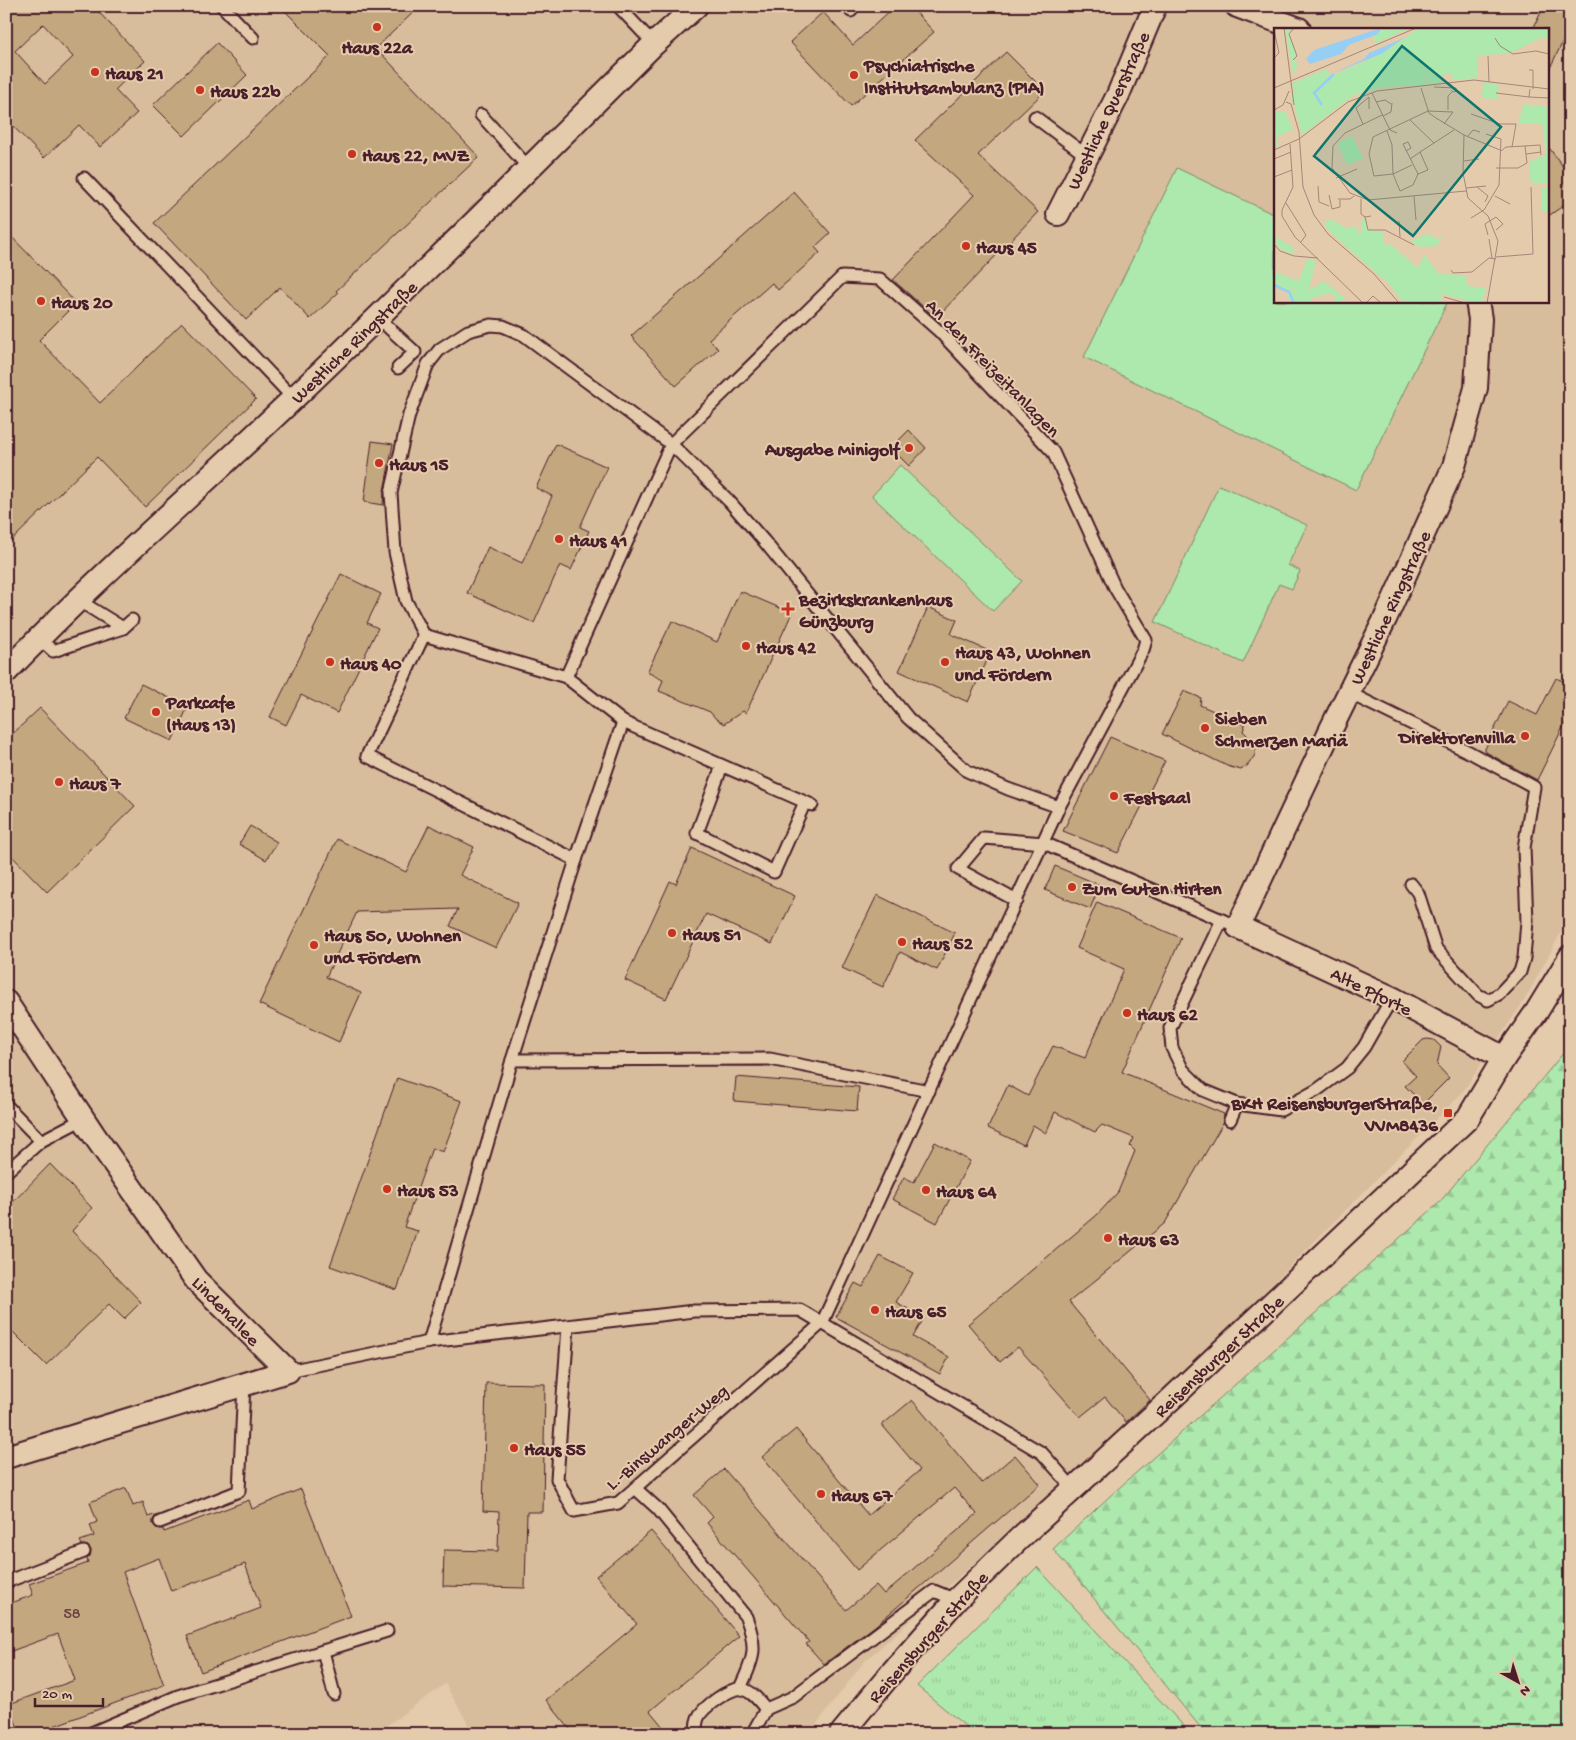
<svg xmlns="http://www.w3.org/2000/svg" width="1576" height="1740" viewBox="0 0 1576 1740" font-family="'Gochi Hand',sans-serif">
<style>
.built{fill:#d7bd9c;fill-rule:evenodd}
.grass{fill:url(#grass-tufts);stroke:#7c846c}
.forest{fill:url(#forest-firs);stroke:#7c846c}
.pitch{fill:#ade8ad;stroke:#7c846c}
.building{fill:#c3a77f;stroke:#4a1f2b;fill-rule:evenodd}
.lines{fill:none;stroke-linecap:round;stroke-linejoin:round}
.service-casing{stroke:#4a1f2b;stroke-width:15}
.minor-casing{stroke:#4a1f2b;stroke-width:26}
.service{stroke:#e4cbac;stroke-width:11}
.minor{stroke:#e4cbac;stroke-width:22}
.poi-dot{fill:#c8321e;stroke:#e4cbac;stroke-width:2}
.labels{text-anchor:middle;stroke-width:4;stroke-linejoin:round;paint-order:stroke}
.number-label{font-size:16px;fill:#684140}
.poi-label{font-size:19px;font-weight:bold;fill:#4a1f2b;stroke:#e4cbac;text-anchor:start}
.street-label{font-size:19px;fill:#4a1f2b;stroke:#e4cbac}
.inset-river{fill:none;stroke:#96cff6;stroke-width:2.5}
.inset-road{fill:none;stroke:#a68678;stroke-width:1}
.view{fill:#0f766e;fill-opacity:0.15;stroke:#0f766e;stroke-width:2.5}
.inset-edge{fill:none;stroke:#4a1f2b;stroke-width:2.5}
</style>
<defs>
<pattern id="grass-tufts" width="24" height="20" patternUnits="userSpaceOnUse" patternTransform="scale(1.25)"><rect width="24" height="20" fill="#ade8ad"/><path d="M3 7l-1-3M5 7V3M7 7l1-3M15 17l-1-3M17 17v-4M19 17l1-3" fill="none" stroke="#96c795"/></pattern>
<pattern id="forest-firs" width="22" height="20" patternUnits="userSpaceOnUse" patternTransform="scale(1.25)"><rect width="22" height="20" fill="#ade8ad"/><path d="M5 1l3.5 6h-7zM16 11l3.5 6h-7z" fill="#96c795"/></pattern>
</defs>
<rect width="100%" height="100%" fill="#e4cbac"/>
<filter id="ink" filterUnits="userSpaceOnUse"><feTurbulence type="fractalNoise" baseFrequency=".02" numOctaves="2"/><feDisplacementMap in="SourceGraphic" scale="10" xChannelSelector="R" yChannelSelector="G"/><feConvolveMatrix kernelMatrix="1 2 1 2 8 2 1 2 1" color-interpolation-filters="sRGB"/></filter>
<g filter="url(#ink)">
<path class="built" d="M 6,6 L 1570,6 L 1570,916 L 1524,1001 L 1462,1093 L 1170,1387 L 864,1662 L 809,1734 L 474,1734 L 445,1684 L 375,1734 L 6,1734 ZM 1275,29 L 1547,29 L 1547,301 L 1275,301 Z"/>
<path class="grass" d="M 1037,1567 L 1191,1734 L 975,1734 L 917,1686 Z"/>
<path class="forest" d="M 1570,1045 L 1570,1734 L 1206,1734 L 1053,1549 L 1110,1496 L 1439,1203 Z"/>
<g class="pitch">
<path d="M 1177,168 L 1275,215 L 1275,301 L 1448,301 L 1356,490 L 1084,357 Z"/>
<path d="M 900,465 L 1022,581 L 993,611 L 872,496 Z"/>
<path d="M 1219,485 L 1307,525 L 1288,565 L 1300,571 L 1292,589 L 1279,584 L 1243,663 L 1155,622 Z"/>
</g>
<g class="building">
<path d="M 6,6 L 93,6 L 145,61 L 115,90 L 137,113 L 100,147 L 79,125 L 44,158 L 6,119 ZM 43,24 L 73,57 L 45,84 L 15,51 Z"/>
<path d="M 280,6 L 420,6 L 376,48 L 479,157 L 336,291 L 338,293 L 310,319 L 280,287 L 246,320 L 154,223 L 330,56 Z"/>
<path d="M 895,6 L 910,6 L 934,32 L 851,106 L 790,42 L 823,12 L 853,45 Z"/>
<path d="M 1544,6 L 1570,6 L 1570,27 L 1547,74 L 1547,29 L 1533,29 Z"/>
<path d="M 217,43 L 247,75 L 184,136 L 153,105 Z"/>
<path d="M 1006,52 L 1045,91 L 978,155 L 1038,212 L 936,318 L 893,280 L 974,195 L 915,140 Z"/>
<path d="M 1547,145 L 1570,176 L 1570,201 L 1547,217 Z"/>
<path d="M 794,192 L 830,233 L 815,247 L 820,253 L 778,290 L 772,283 L 709,339 L 718,349 L 676,386 L 631,336 Z"/>
<path d="M 6,231 L 76,303 L 39,340 L 100,403 L 182,323 L 256,399 L 145,507 L 97,457 L 6,546 Z"/>
<path d="M 909,430 L 926,448 L 909,466 L 891,448 Z"/>
<path d="M 372,441 L 393,444 L 384,491 L 383,505 L 364,502 Z"/>
<path d="M 556,444 L 607,467 L 580,527 L 589,531 L 571,570 L 560,565 L 534,623 L 467,593 L 488,547 L 522,563 L 552,496 L 536,488 Z"/>
<path d="M 341,574 L 381,594 L 367,623 L 378,628 L 337,713 L 301,695 L 286,725 L 270,717 Z"/>
<path d="M 740,591 L 792,613 L 746,713 L 743,711 L 724,724 L 716,719 L 710,712 L 659,691 L 663,680 L 647,672 L 672,621 L 717,642 Z"/>
<path d="M 928,607 L 957,620 L 951,634 L 991,652 L 968,702 L 899,671 Z"/>
<path d="M 1556,678 L 1570,684 L 1570,713 L 1537,780 L 1484,751 L 1508,701 L 1537,715 Z"/>
<path d="M 141,684 L 188,707 L 172,741 L 124,718 Z"/>
<path d="M 1184,691 L 1201,698 L 1200,705 L 1245,725 L 1243,731 L 1256,744 L 1255,755 L 1248,765 L 1241,770 L 1227,766 L 1162,734 Z"/>
<path d="M 40,708 L 135,806 L 47,892 L 6,850 L 6,740 Z"/>
<path d="M 1110,737 L 1165,761 L 1118,853 L 1063,831 Z"/>
<path d="M 429,825 L 474,847 L 460,875 L 518,903 L 496,948 L 450,926 L 458,909 L 357,912 L 326,977 L 361,993 L 339,1042 L 259,1004 L 337,839 L 406,872 Z"/>
<path d="M 250,826 L 277,842 L 266,860 L 239,844 Z"/>
<path d="M 692,848 L 795,896 L 772,944 L 706,914 L 666,999 L 625,980 L 670,881 L 676,884 Z"/>
<path d="M 1055,866 L 1100,885 L 1090,909 L 1045,890 Z"/>
<path d="M 877,895 L 955,933 L 937,970 L 900,952 L 883,987 L 842,968 Z"/>
<path d="M 1097,902 L 1181,938 L 1122,1072 L 1224,1114 L 1223,1123 L 1165,1223 L 1069,1302 L 1150,1400 L 1126,1422 L 1105,1397 L 1080,1417 L 1018,1347 L 1000,1362 L 968,1324 L 1097,1215 L 1118,1192 L 1135,1151 L 1130,1146 L 1134,1138 L 1102,1125 L 1095,1132 L 1055,1112 L 1046,1133 L 1033,1125 L 1024,1145 L 988,1128 L 1008,1085 L 1028,1096 L 1053,1046 L 1085,1058 L 1124,969 L 1077,948 Z"/>
<path d="M 1427,1039 L 1434,1040 L 1441,1047 L 1437,1065 L 1449,1078 L 1423,1104 L 1405,1086 L 1416,1076 L 1402,1061 L 1423,1040 Z"/>
<path d="M 736,1077 L 859,1087 L 857,1111 L 734,1101 Z"/>
<path d="M 397,1078 L 462,1101 L 443,1152 L 432,1148 L 404,1227 L 418,1231 L 397,1290 L 330,1266 Z"/>
<path d="M 935,1142 L 970,1161 L 937,1223 L 892,1199 L 904,1177 L 914,1182 Z"/>
<path d="M 50,1164 L 92,1208 L 72,1231 L 141,1302 L 124,1319 L 109,1304 L 46,1365 L 6,1325 L 6,1209 Z"/>
<path d="M 880,1256 L 913,1273 L 896,1302 L 924,1318 L 913,1337 L 949,1357 L 940,1374 L 836,1317 L 855,1283 L 863,1287 Z"/>
<path d="M 486,1383 L 545,1384 L 543,1512 L 527,1512 L 525,1588 L 443,1586 L 444,1550 L 498,1551 L 499,1512 L 483,1511 Z"/>
<path d="M 912,1400 L 982,1483 L 1015,1455 L 1040,1484 L 875,1626 L 824,1664 L 806,1644 L 809,1642 L 707,1523 L 713,1517 L 694,1495 L 724,1469 L 846,1610 L 876,1585 L 884,1594 L 977,1514 L 954,1488 L 857,1570 L 762,1457 L 796,1429 L 868,1515 L 920,1470 L 882,1425 Z"/>
<path d="M 126,1488 L 133,1506 L 143,1502 L 148,1517 L 157,1514 L 153,1520 L 153,1524 L 156,1528 L 163,1529 L 164,1532 L 249,1500 L 252,1509 L 301,1489 L 351,1616 L 201,1672 L 187,1636 L 261,1608 L 245,1564 L 171,1591 L 159,1558 L 123,1572 L 164,1685 L 32,1734 L 20,1734 L 9,1704 L 75,1680 L 58,1634 L 6,1653 L 6,1605 L 33,1595 L 29,1584 L 88,1563 L 87,1559 L 90,1556 L 91,1550 L 88,1546 L 82,1545 L 80,1541 L 94,1536 L 90,1525 L 97,1522 L 90,1502 Z"/>
<path d="M 651,1531 L 739,1636 L 650,1711 L 669,1734 L 574,1734 L 546,1700 L 637,1624 L 596,1576 Z"/>
</g>
<g class="lines">
<g class="service-casing">
<g id="service">
<path d="M 222,6 L 253,38"/>
<path d="M 618,6 L 654,44"/>
<path d="M 850,6 L 851,11"/>
<path d="M 481,115 L 529,168"/>
<path d="M 1035,117 L 1087,156"/>
<path d="M 84,178 L 294,399"/>
<path d="M 378,318 L 415,352 L 398,368"/>
<path d="M 78,600 L 123,628"/>
<path d="M 424,635 L 566,677 L 623,722 L 812,805"/>
<path d="M 39,638 L 53,651 L 123,628 L 132,620"/>
<path d="M 566,677 L 671,444 L 842,277 L 880,279 L 940,332 L 1053,452 L 1115,588 L 1146,640 L 1143,650 L 1059,807 L 822,1323 L 618,1503 L 574,1511 L 557,1479 L 568,1327"/>
<path d="M 1349,693 L 1471,753 L 1534,787 L 1524,848 L 1527,921 L 1524,958 L 1520,972 L 1499,994 L 1488,1000 L 1478,995 L 1436,949 L 1418,893 L 1411,884"/>
<path d="M 623,722 L 576,860 L 367,756 L 424,635 L 406,601 L 395,552 L 391,493 L 409,415 L 428,364 L 440,349 L 468,331 L 491,325 L 503,326 L 524,335 L 671,444 L 729,501 L 764,541 L 908,718 L 967,771 L 1008,789 L 1059,807"/>
<path d="M 722,766 L 697,833 L 774,872 L 805,802"/>
<path d="M 576,860 L 512,1060 L 770,1059 L 929,1091"/>
<path d="M 1017,901 L 958,869 L 984,838 L 1044,843 L 1238,927"/>
<path d="M 1222,920 L 1170,1028 L 1172,1048 L 1183,1070 L 1203,1090 L 1237,1104 L 1230,1120"/>
<path d="M 1237,1104 L 1281,1110 L 1317,1090 L 1347,1068 L 1364,1047 L 1392,998"/>
<path d="M 6,1105 L 41,1141"/>
<path d="M 6,1172 L 41,1141 L 83,1119"/>
<path d="M 429,1342 L 512,1060"/>
<path d="M 288,1371 L 429,1342 L 694,1311 L 800,1310 L 1042,1453 L 1073,1488"/>
<path d="M 635,1488 L 658,1509 L 746,1617 C 758,1648 754,1659 740,1688"/>
<path d="M 160,1522 L 239,1491 L 244,1384"/>
<path d="M 6,1582 L 84,1552"/>
<path d="M 323,1651 L 334,1694"/>
<path d="M 89,1734 L 178,1696 L 387,1631"/>
<path d="M 697,1734 C 696,1729 696,1723 698,1718 C 702,1708 731,1686 742,1689 C 752,1691 759,1701 766,1709"/>
<path d="M 752,1734 L 766,1709 L 793,1697 L 934,1591 L 956,1600"/>
</g>
</g>
<g class="minor-casing">
<g id="minor">
<path d="M 1237,6 L 1299,29"/>
<path d="M 1058,214 L 1118,95 L 1155,6"/>
<path d="M 1477,301 L 1480,319 L 1476,388 L 1454,466 L 1386,617 L 1331,729 L 1238,927 L 1392,998 L 1504,1058"/>
<path d="M 6,672 C 98,576 199,489 295,397 C 417,281 535,162 654,44 L 696,6"/>
<path d="M 6,1002 L 94,1135 L 196,1280 L 288,1371 L 6,1457"/>
<path d="M 841,1734 L 893,1671 L 956,1600 L 1021,1537 L 1171,1399 L 1468,1118 L 1504,1058 L 1537,1011 L 1570,957"/>
</g>
</g>
<use href="#service" class="service"/>
<use href="#minor" class="minor"/>
</g>
</g>
<g class="poi-dot">
<circle cx="377" cy="27" r="5"/>
<circle cx="95" cy="72" r="5"/>
<circle cx="854" cy="75" r="5"/>
<circle cx="200" cy="90" r="5"/>
<circle cx="352" cy="154" r="5"/>
<circle cx="966" cy="246" r="5"/>
<circle cx="41" cy="301" r="5"/>
<circle cx="909" cy="448" r="5"/>
<circle cx="379" cy="463" r="5"/>
<circle cx="559" cy="539" r="5"/>
<path d="M785.5 601.5h5v5h5v5h-5v5h-5v-5h-5v-5h5z"/>
<circle cx="746" cy="646" r="5"/>
<circle cx="330" cy="662" r="5"/>
<circle cx="945" cy="662" r="5"/>
<circle cx="156" cy="712" r="5"/>
<circle cx="1205" cy="728" r="5"/>
<circle cx="1525" cy="736" r="5"/>
<circle cx="59" cy="782" r="5"/>
<circle cx="1114" cy="796" r="5"/>
<circle cx="1072" cy="887" r="5"/>
<circle cx="672" cy="933" r="5"/>
<circle cx="902" cy="942" r="5"/>
<circle cx="314" cy="945" r="5"/>
<circle cx="1127" cy="1013" r="5"/>
<rect x="1443" y="1108" width="10" height="10" rx="2.5"/>
<circle cx="387" cy="1189" r="5"/>
<circle cx="926" cy="1190" r="5"/>
<circle cx="1108" cy="1238" r="5"/>
<circle cx="875" cy="1310" r="5"/>
<circle cx="514" cy="1448" r="5"/>
<circle cx="821" cy="1494" r="5"/>
</g>
<g class="labels">
<g class="number-label">
<text x="72" y="1618">58</text>
</g>
<g class="poi-label">
<text x="377" y="53" text-anchor="middle">Haus 22a</text>
<text x="864" y="71">Psychiatrische<tspan x="864" dy="22">Institutsambulanz (PIA)</tspan></text>
<text x="105" y="79">Haus 21</text>
<text x="210" y="97">Haus 22b</text>
<text x="362" y="161">Haus 22, MVZ</text>
<text x="976" y="253">Haus 45</text>
<text x="51" y="308">Haus 20</text>
<text x="899" y="455" text-anchor="end">Ausgabe Minigolf</text>
<text x="389" y="470">Haus 15</text>
<text x="569" y="546">Haus 41</text>
<text x="799" y="605">Bezirkskrankenhaus<tspan x="799" dy="22">Günzburg</tspan></text>
<text x="756" y="653">Haus 42</text>
<text x="955" y="658">Haus 43, Wohnen<tspan x="955" dy="22">und Fördern</tspan></text>
<text x="340" y="669">Haus 40</text>
<text x="166" y="708">Parkcafe<tspan x="166" dy="22">(Haus 13)</tspan></text>
<text x="1215" y="724">Sieben<tspan x="1215" dy="22">Schmerzen Mariä</tspan></text>
<text x="1515" y="743" text-anchor="end">Direktorenvilla</text>
<text x="69" y="789">Haus 7</text>
<text x="1124" y="803">Festsaal</text>
<text x="1082" y="894">Zum Guten Hirten</text>
<text x="682" y="940">Haus 51</text>
<text x="324" y="941">Haus 50, Wohnen<tspan x="324" dy="22">und Fördern</tspan></text>
<text x="912" y="949">Haus 52</text>
<text x="1137" y="1020">Haus 62</text>
<text x="1438" y="1109" text-anchor="end">BKH ReisensburgerStraße,<tspan x="1438" dy="22">VVM8436</tspan></text>
<text x="397" y="1196">Haus 53</text>
<text x="936" y="1197">Haus 64</text>
<text x="1118" y="1245">Haus 63</text>
<text x="885" y="1317">Haus 65</text>
<text x="524" y="1455">Haus 55</text>
<text x="831" y="1501">Haus 67</text>
</g>
<g class="street-label">
<text transform="translate(1107 110) rotate(-65)" y="7">Westliche Querstraße</text>
<text transform="translate(353 341) rotate(-44)" y="7">Westliche Ringstraße</text>
<text transform="translate(994 367) rotate(46)" y="7">An den Freizeitanlagen</text>
<text transform="translate(1389 607) rotate(-65)" y="7">Westliche Ringstraße</text>
<text transform="translate(1372 990) rotate(26)" y="7">Alte Pforte</text>
<text transform="translate(227 1310) rotate(46)" y="7">Lindenallee</text>
<text transform="translate(1218 1355) rotate(-43)" y="7">Reisensburger Straße</text>
<text transform="translate(666 1436) rotate(-40)" y="7">L.-Binswanger-Weg</text>
<text transform="translate(927 1636) rotate(-48)" y="7">Reisensburger Straße</text>
</g>
</g>
<g transform="translate(1274 28)">
<rect width="275" height="275" fill="#e4cbac"/>
<path d="M 11,0 L 19,0 L 14,5 L 22,26 L 19,33 L 22,32 L 23,36 L 22,44 L 19,45 ZM 204,10 L 204,50 L 179,52 L 177,45 L 165,48 L 167,55 L 153,57 L 151,22 L 179,13 ZM 53,41 L 56,46 L 30,57 L 18,69 L 18,63 L 26,56 L 19,61 L 18,55 ZM 250,76 L 275,79 L 275,156 L 259,156 L 256,150 L 256,133 L 272,127 L 268,96 L 244,95 ZM 0,208 L 19,219 L 20,227 L 5,220 ZM 33,231 L 42,233 L 35,261 L 20,259 L 15,263 L 0,256 L 1,244 L 25,253 Z" fill="#ade8ad"/>
<path d="M 109,0 L 137,0 L 102,15 L 99,10 ZM 145,0 L 275,0 L 275,11 L 266,10 L 235,26 L 204,27 L 204,10 L 179,13 L 151,22 L 151,57 L 109,59 L 80,67 L 28,107 L 18,69 L 32,53 L 62,46 L 107,26 ZM 4,83 L 11,84 L 23,109 L 18,101 L 2,110 L 5,117 L 0,119 L 0,87 ZM 57,191 L 72,200 L 82,198 L 84,206 L 88,203 L 88,192 L 91,191 L 95,202 L 108,203 L 111,219 L 78,224 L 53,201 L 50,195 ZM 154,206 L 163,211 L 168,208 L 163,218 L 146,219 L 136,213 ZM 50,253 L 72,271 L 60,275 L 61,268 L 56,265 L 38,270 L 37,275 L 18,275 L 12,265 L 23,259 L 37,261 Z" fill="#ade8ad"/>
<path d="M 210,54 L 225,57 L 223,71 L 207,70 Z" fill="#ade8ad"/>
<path d="M 116,216 L 144,240 L 150,227 L 165,246 L 192,247 L 193,258 L 212,260 L 209,272 L 202,275 L 168,266 L 167,275 L 130,275 L 114,255 L 78,224 Z" fill="#ade8ad"/>
<path d="M 78,108 L 89,130 L 73,137 L 63,115 ZM 268,160 L 275,160 L 273,183 L 267,183 Z" fill="#ade8ad"/>
<path d="M 107,0 L 104,6 L 75,17 L 67,26 L 36,36 L 32,31 L 40,22 ZM 130,10 L 107,26 L 56,46 L 90,31 L 95,25 Z" fill="#96cff6"/>
<path class="inset-river" d="M 48,77 L 40,65 L 60,46M 0,257 L 15,264 L 20,275"/>
<path class="inset-road" d="M 10,0 L 20,77M 0,2 L 5,25 L 0,30M 221,10 L 226,18 L 239,26 L 262,23 L 275,26M 214,28 L 215,54M 19,32 L 23,28 L 15,6 L 20,0M 255,42 L 259,42 L 259,61M 160,59 L 182,60 L 183,63 L 179,64 L 177,62M 0,60 L 142,0M 147,60 L 155,85 L 162,90 L 190,107 L 226,122M 256,61 L 255,69 L 275,70M 98,65 L 116,102 L 123,105M 222,65 L 255,69M 12,74 L 17,76 L 25,104 L 29,159 L 40,187 L 54,206 L 100,246 L 125,275M 102,74 L 111,72 L 117,76M 0,82 L 9,77 L 15,63M 174,82 L 174,68 L 178,64M 197,86 L 226,96 L 242,96 L 238,119M 108,87 L 71,105 L 59,118 L 58,140 L 76,165 L 94,172 L 192,163M 109,88 L 117,84 L 118,75M 136,92 L 160,115 L 146,124M 89,96 L 82,80 L 95,69 L 95,81M 113,103 L 118,117 L 119,146 L 126,163 L 139,157 L 144,146 L 154,142 L 146,124 L 136,131M 190,107 L 189,145 L 194,170 L 214,188 L 224,213 L 213,275M 194,108 L 199,102 L 206,104M 160,115 L 180,102M 16,116 L 19,159 L 8,182 L 8,188 L 21,209 L 89,275M 129,116 L 144,146M 129,116 L 134,114 L 137,120 L 132,123M 251,118 L 266,117 L 267,127M 0,122 L 25,111 L 74,74 L 103,63 L 200,52 L 275,61M 252,126 L 267,124M 0,131 L 17,124M 190,133 L 205,131M 138,137 L 119,146 L 100,148 L 95,126 L 99,109 L 154,83 L 179,84 L 170,96M 222,140 L 244,140 L 253,135 L 251,118 L 232,119 L 227,123M 0,149 L 18,142M 62,150 L 83,141M 44,158 L 45,174 L 55,178M 203,159 L 214,168 L 211,174M 192,160 L 212,158M 55,167 L 58,181 L 66,179 L 66,172M 140,168 L 142,192M 221,168 L 236,176M 64,171 L 76,171 L 80,168M 87,171 L 87,186 L 91,189M 12,175 L 32,207 L 27,214M 97,188 L 91,189 L 94,202 L 111,202 L 140,217M 197,190 L 210,182 L 225,157 L 227,111 L 212,106M 125,193 L 126,209M 214,207 L 211,196 L 222,189 L 229,196 L 222,202M 215,211 L 218,230M 0,216 L 6,223 L 20,228 L 44,230M 222,229 L 259,226 L 257,159M 177,242 L 179,245 L 198,244 L 215,230 L 222,231M 170,269 L 191,275M 92,275 L 99,268 L 107,275"/>
<path class="view" d="M 128,18 L 227,99 L 139,208 L 40,128 Z"/>
<rect width="275" height="275" class="inset-edge"/>
</g>
<rect width="1576" height="1740" fill="none" stroke="#e4cbac" stroke-width="25"/>
<rect x="12" y="12" width="1551" height="1715" fill="none" stroke="#4a1f2b" stroke-width="2" filter="url(#ink)"/>
<g transform="translate(1518 1682) rotate(141)" stroke="#e4cbac" stroke-width="4" paint-order="stroke">
<path d="M0-4L9 19L0 12L-9 19Z" fill="#4a1f2b"/>
<text y="-8" font-size="14" font-weight="bold" text-anchor="middle" fill="#4a1f2b">N</text>
</g>
<path d="M35 1698v8h68v-8" fill="none" stroke="#4a1f2b" stroke-width="2.5"/>
<text x="42" y="1698" font-size="15" fill="#4a1f2b" stroke="#e4cbac" stroke-width="4" paint-order="stroke">20 m</text>
</svg>
